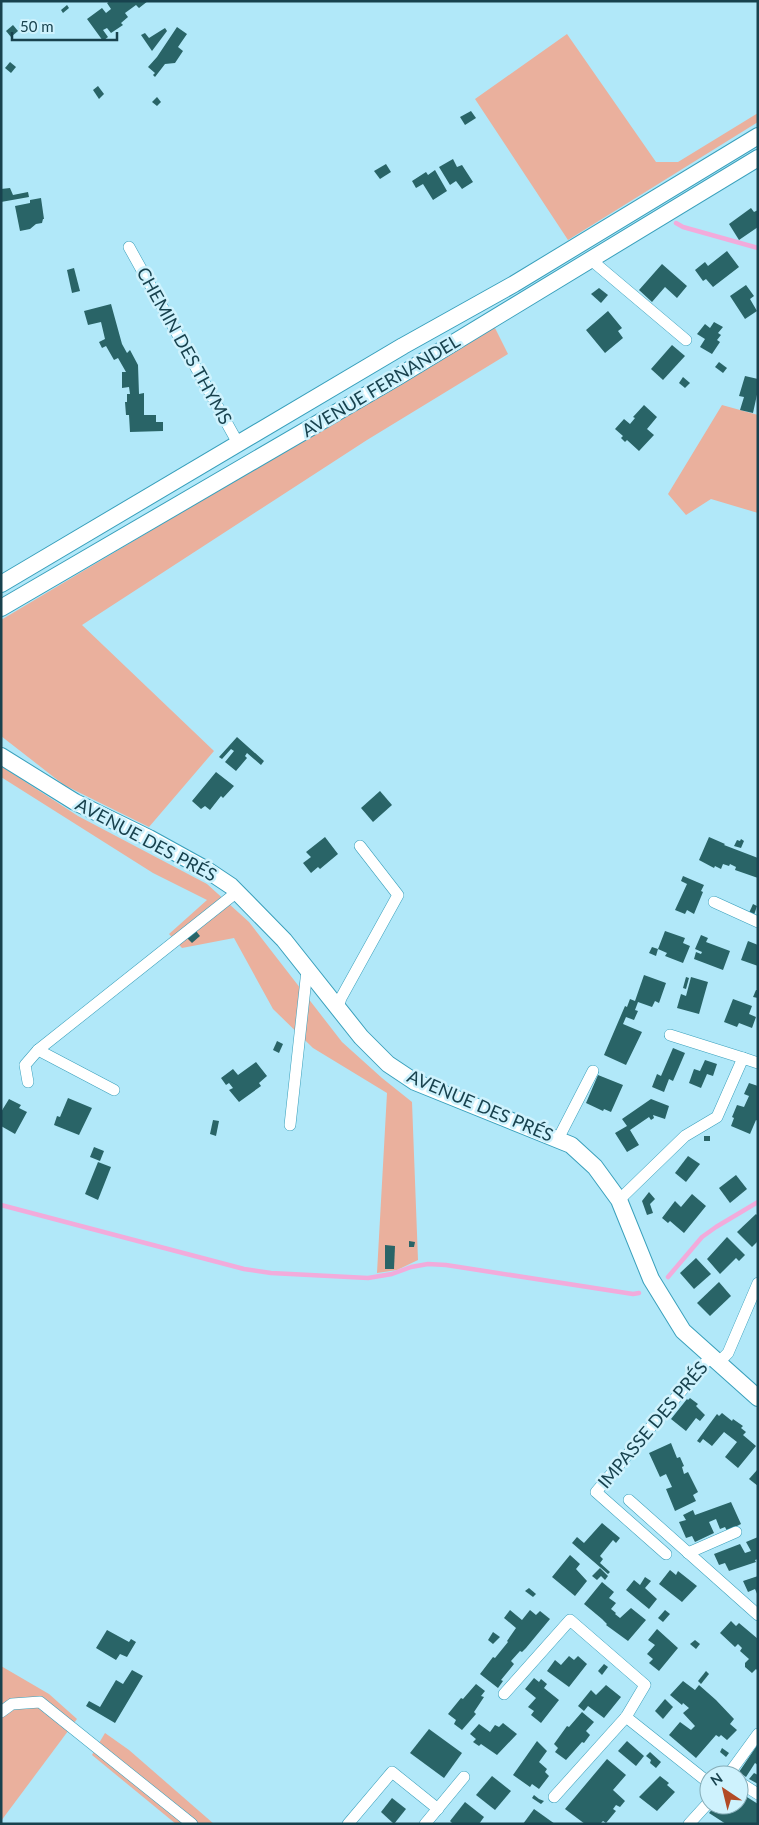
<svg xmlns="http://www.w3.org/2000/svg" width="759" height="1825" viewBox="0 0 759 1825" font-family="Lato,sans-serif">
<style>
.green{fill:#eab09d}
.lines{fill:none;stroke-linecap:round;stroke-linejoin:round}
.stream{stroke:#f2abdb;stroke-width:4.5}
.building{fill:#296467}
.street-casing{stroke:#39a0bc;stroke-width:12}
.secondary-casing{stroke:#39a0bc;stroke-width:18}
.street{stroke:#fff;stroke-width:11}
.secondary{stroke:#fff;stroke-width:16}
.labels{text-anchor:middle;stroke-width:5;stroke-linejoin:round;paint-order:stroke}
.street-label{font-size:18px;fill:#18424e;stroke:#cef2fd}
</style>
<rect width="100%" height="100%" fill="#b1e8f9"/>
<g class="green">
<path d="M 567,34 L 656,162 L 678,162 L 758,113 L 758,122 L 568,240 L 475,99 Z"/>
<path d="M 494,326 L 508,354 L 367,440 L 82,625 L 214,751 L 149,827 L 64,785 L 1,736 L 1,620 Z"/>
<path d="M 722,405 L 758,415 L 758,513 L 711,499 L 686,515 L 668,494 Z"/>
<path d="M 1,766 L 78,816 L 207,884 L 249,922 L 342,1042 L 382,1078 L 412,1102 L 418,1260 L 397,1270 L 377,1273 L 387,1093 L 313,1048 L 273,1009 L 234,938 L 182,948 L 169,934 L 207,900 L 153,873 L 1,777 Z"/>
<path d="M 1,1666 L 49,1694 L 77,1719 L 1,1821 Z"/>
<path d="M 105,1733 L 129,1750 L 214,1824 L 176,1824 L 92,1755 Z"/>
</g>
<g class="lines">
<g class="stream">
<path d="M 676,223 L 683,227 L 758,248"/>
<path d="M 1,1205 L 244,1269 L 271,1273 L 368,1278 L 392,1274 L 411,1267 L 428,1264 L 446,1265 L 633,1294 L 639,1293"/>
<path d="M 668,1277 L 702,1237 L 716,1227 L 758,1202"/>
</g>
</g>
<g class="building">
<path d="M 110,1 L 148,1 L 139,8 L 136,5 L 125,13 L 128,17 L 121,23 L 123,25 L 111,33 L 107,28 L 103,30 L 108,37 L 103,41 L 87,19 L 102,8 L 106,13 L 111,9 L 107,3 Z"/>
<path d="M 67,5 L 69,8 L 63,13 L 61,10 Z"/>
<path d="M 13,25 L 18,31 L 11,37 L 6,31 Z"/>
<path d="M 177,27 L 187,34 L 178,47 L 183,51 L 175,63 L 165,64 L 155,77 L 153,75 L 155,73 L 148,67 L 157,57 Z"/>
<path d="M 165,28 L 167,31 L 152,51 L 141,35 L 145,33 L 149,38 Z"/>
<path d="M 10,62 L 16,67 L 11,73 L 5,68 Z"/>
<path d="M 98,86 L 104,94 L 99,99 L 93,90 Z"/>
<path d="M 157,97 L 161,102 L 157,106 L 152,102 Z"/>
<path d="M 471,111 L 476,118 L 465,125 L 460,117 Z"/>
<path d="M 453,159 L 457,167 L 462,165 L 473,182 L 462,189 L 456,181 L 450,185 L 439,167 Z"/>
<path d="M 386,164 L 391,172 L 380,179 L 374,171 Z"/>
<path d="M 435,170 L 447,191 L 433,200 L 423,184 L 416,188 L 412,181 L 426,172 L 428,175 Z"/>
<path d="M 10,188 L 13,195 L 28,192 L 29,197 L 1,202 L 1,189 Z"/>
<path d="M 41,198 L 44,219 L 43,219 L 42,223 L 36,224 L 30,229 L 20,231 L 15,206 L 30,203 L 30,200 Z"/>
<path d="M 751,208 L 754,212 L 758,210 L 758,227 L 739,240 L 729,224 Z"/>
<path d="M 727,251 L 739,267 L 713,287 L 706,279 L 703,281 L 695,270 L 705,262 L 708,266 Z"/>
<path d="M 662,264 L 687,286 L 677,298 L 665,287 L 652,302 L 639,290 Z"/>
<path d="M 74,268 L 80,291 L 72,293 L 67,270 Z"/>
<path d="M 746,285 L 754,296 L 750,299 L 757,311 L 745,319 L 730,296 Z"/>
<path d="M 599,288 L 608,295 L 601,303 L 591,294 Z"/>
<path d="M 111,304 L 122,344 L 127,353 L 130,350 L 138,365 L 139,394 L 144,393 L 144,415 L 156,415 L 156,422 L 163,422 L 163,431 L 130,432 L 129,415 L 126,415 L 125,402 L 127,402 L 127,394 L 130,394 L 129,387 L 122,388 L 122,372 L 126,372 L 118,358 L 114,360 L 106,346 L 102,348 L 99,342 L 105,339 L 101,322 L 88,325 L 84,311 Z"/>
<path d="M 608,311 L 622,328 L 618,331 L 623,338 L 605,353 L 586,330 Z"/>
<path d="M 714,322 L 723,327 L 718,333 L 721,335 L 717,340 L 720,342 L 712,354 L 700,347 L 705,339 L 697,334 L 705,324 L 710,328 Z"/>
<path d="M 672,345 L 685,356 L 663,380 L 651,369 Z"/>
<path d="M 719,362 L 727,368 L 723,373 L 715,367 Z"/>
<path d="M 745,376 L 758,379 L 758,390 L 753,413 L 740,410 L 744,397 L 739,396 Z"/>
<path d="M 683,377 L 690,383 L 685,388 L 679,383 Z"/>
<path d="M 644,405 L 657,417 L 647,429 L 654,435 L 639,451 L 627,440 L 625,442 L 621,438 L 623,436 L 615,429 L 624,419 L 630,424 L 635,418 L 633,417 Z"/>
<path d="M 237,737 L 264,761 L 261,765 L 247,753 L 245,756 L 247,758 L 236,771 L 225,762 L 234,751 L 231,749 L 222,759 L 219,757 Z"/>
<path d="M 216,772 L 234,786 L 223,798 L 221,796 L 210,810 L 205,806 L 201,809 L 192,801 Z"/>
<path d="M 380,791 L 392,805 L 373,822 L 361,808 Z"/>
<path d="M 325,837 L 338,854 L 320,869 L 318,867 L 311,873 L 303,863 L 311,857 L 306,852 Z"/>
<path d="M 709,837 L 725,844 L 724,845 L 758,858 L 758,878 L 735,870 L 736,867 L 730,864 L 729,866 L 723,864 L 721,869 L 715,866 L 714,868 L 699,860 Z"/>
<path d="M 741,839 L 744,841 L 741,848 L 734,846 L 737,840 L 740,841 Z"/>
<path d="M 683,876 L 704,885 L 701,891 L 703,892 L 694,914 L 687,910 L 685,914 L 675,910 L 687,884 L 681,881 Z"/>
<path d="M 753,904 L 757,906 L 754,915 L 749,913 Z"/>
<path d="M 196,931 L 200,936 L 192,943 L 187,938 Z"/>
<path d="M 665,931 L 685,938 L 683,943 L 690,946 L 683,963 L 665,956 L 667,953 L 658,949 L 656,956 L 649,953 L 652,947 L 658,949 Z"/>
<path d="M 701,935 L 708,938 L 706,942 L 730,951 L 723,970 L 694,959 L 696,952 L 701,954 L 702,952 L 695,949 Z"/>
<path d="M 748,941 L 758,945 L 758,966 L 741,960 Z"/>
<path d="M 644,975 L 666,983 L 659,1003 L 655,1001 L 652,1007 L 638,1002 L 635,1010 L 638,1011 L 634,1020 L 626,1017 L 623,1024 L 642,1032 L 626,1065 L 604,1055 L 625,1006 L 627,1007 L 630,999 L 635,1001 Z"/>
<path d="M 686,977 L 689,978 L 686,989 L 683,988 Z"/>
<path d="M 691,977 L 708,982 L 699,1014 L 677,1008 L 681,994 L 686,996 Z"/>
<path d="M 756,990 L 758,990 L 758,998 L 753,997 Z"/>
<path d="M 733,999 L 752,1006 L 749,1014 L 756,1017 L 752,1028 L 739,1023 L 737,1027 L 724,1022 Z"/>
<path d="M 277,1041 L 283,1044 L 279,1053 L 273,1050 Z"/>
<path d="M 673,1048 L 685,1053 L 673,1081 L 669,1079 L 664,1092 L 652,1087 L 657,1074 L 661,1076 Z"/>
<path d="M 705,1060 L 717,1064 L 713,1076 L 707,1074 L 701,1088 L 689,1083 L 694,1069 L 700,1071 Z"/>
<path d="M 256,1062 L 267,1076 L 259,1083 L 261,1086 L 239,1102 L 229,1090 L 233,1088 L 229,1083 L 226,1085 L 221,1078 L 233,1069 L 238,1075 Z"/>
<path d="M 598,1075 L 623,1085 L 611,1112 L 604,1109 L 603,1111 L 586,1103 Z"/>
<path d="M 749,1083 L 758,1086 L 758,1121 L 756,1120 L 750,1134 L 731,1126 L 734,1118 L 732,1117 L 737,1105 L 744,1107 L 749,1096 L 744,1094 Z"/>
<path d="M 68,1098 L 92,1108 L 79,1135 L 54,1125 L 57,1116 L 60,1117 Z"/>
<path d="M 9,1099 L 21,1105 L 19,1108 L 27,1112 L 15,1134 L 1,1126 L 1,1112 Z"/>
<path d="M 651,1099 L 669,1106 L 665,1119 L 653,1115 L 654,1118 L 651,1120 L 649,1117 L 630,1130 L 639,1145 L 627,1152 L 615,1133 L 627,1126 L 622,1119 Z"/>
<path d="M 213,1120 L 219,1121 L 216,1136 L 210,1134 Z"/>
<rect x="704" y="1136" width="6" height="5"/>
<path d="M 94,1147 L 104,1151 L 100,1161 L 90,1157 Z"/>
<path d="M 688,1156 L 700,1164 L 686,1182 L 675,1173 Z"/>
<path d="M 98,1162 L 111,1167 L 98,1200 L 85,1194 Z"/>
<path d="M 736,1175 L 747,1189 L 730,1203 L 719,1188 Z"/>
<path d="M 649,1192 L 655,1199 L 650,1204 L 653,1213 L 647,1215 L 642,1201 Z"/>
<path d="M 692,1194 L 706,1206 L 684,1233 L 670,1221 L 668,1223 L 662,1218 L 675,1201 L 681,1207 Z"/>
<path d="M 756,1214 L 758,1216 L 758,1241 L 752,1247 L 737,1232 Z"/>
<path d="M 727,1237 L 745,1255 L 739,1261 L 736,1258 L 720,1274 L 707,1259 Z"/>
<path d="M 409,1241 L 415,1242 L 414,1247 L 409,1247 Z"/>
<path d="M 385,1245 L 395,1246 L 394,1269 L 385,1269 Z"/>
<path d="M 696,1258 L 711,1274 L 694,1289 L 680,1273 Z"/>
<path d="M 719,1282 L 731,1296 L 710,1316 L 697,1303 Z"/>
<path d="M 690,1398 L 698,1404 L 696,1406 L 705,1415 L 700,1421 L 696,1418 L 686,1431 L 671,1419 L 687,1399 L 688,1400 Z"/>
<path d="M 722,1413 L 732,1421 L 733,1419 L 743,1426 L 741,1428 L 746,1432 L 743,1435 L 756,1446 L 738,1468 L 725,1457 L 737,1442 L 724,1432 L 712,1446 L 703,1439 L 700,1443 L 697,1441 L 717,1414 L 719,1416 Z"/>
<path d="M 671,1443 L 677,1458 L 680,1457 L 684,1466 L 682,1467 L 684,1474 L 688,1472 L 698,1492 L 693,1495 L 696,1501 L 675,1511 L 666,1489 L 672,1487 L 666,1474 L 660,1477 L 649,1453 Z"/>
<path d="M 758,1469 L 758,1486 L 749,1479 Z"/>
<path d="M 731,1502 L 741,1524 L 727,1531 L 725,1527 L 720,1529 L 716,1519 L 709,1522 L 714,1533 L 695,1542 L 692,1536 L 686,1538 L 679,1522 L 686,1520 L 683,1515 L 693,1510 L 695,1515 Z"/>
<path d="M 602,1523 L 620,1538 L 616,1543 L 613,1540 L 600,1556 L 603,1559 L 600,1563 L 610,1572 L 608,1574 L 572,1543 L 577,1537 L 584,1543 Z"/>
<path d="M 758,1537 L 758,1559 L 755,1560 L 756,1562 L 729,1571 L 725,1563 L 719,1565 L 714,1554 L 740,1544 L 745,1553 L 751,1551 L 746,1542 Z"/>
<path d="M 570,1555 L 580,1564 L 576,1569 L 587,1581 L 575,1596 L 552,1577 Z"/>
<path d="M 600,1568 L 608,1576 L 605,1580 L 601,1576 L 597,1580 L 592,1576 Z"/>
<path d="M 670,1570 L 676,1575 L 678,1571 L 697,1586 L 682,1602 L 659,1584 Z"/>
<path d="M 758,1576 L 758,1596 L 755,1589 L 748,1592 L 743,1581 Z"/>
<path d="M 645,1577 L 651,1581 L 645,1588 L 657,1599 L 649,1609 L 626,1590 L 634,1580 L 640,1585 Z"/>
<path d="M 602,1582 L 614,1592 L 609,1598 L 616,1603 L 611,1609 L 616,1613 L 615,1614 L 620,1618 L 631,1608 L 646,1620 L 628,1641 L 606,1625 L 607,1624 L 602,1619 L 584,1604 Z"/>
<path d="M 529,1588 L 536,1594 L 533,1597 L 525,1591 Z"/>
<path d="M 510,1610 L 522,1620 L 530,1610 L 536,1615 L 540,1611 L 550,1619 L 526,1648 L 522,1652 L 520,1651 L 511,1661 L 514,1664 L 501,1680 L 503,1681 L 498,1688 L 480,1674 L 493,1657 L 495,1658 L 508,1642 L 507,1641 L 516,1628 L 504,1618 Z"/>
<path d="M 665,1610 L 670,1614 L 663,1622 L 658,1618 Z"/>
<path d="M 731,1621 L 736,1626 L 739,1623 L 758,1639 L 758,1671 L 756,1669 L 752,1673 L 745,1667 L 745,1663 L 749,1659 L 740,1651 L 742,1648 L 738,1644 L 735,1647 L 720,1633 Z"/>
<path d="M 657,1629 L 678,1648 L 659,1671 L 649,1663 L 653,1659 L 647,1654 L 655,1645 L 648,1640 Z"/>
<path d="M 107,1630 L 129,1642 L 131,1639 L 136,1642 L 127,1657 L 120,1654 L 116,1660 L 96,1648 Z"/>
<path d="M 493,1632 L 500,1637 L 493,1644 L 488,1640 Z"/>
<path d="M 695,1640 L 700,1644 L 696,1649 L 690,1644 Z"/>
<path d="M 569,1656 L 574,1660 L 578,1656 L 587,1664 L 569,1687 L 547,1671 L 555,1660 L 561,1665 Z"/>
<path d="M 604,1664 L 608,1667 L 602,1675 L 598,1671 Z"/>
<path d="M 132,1670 L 143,1676 L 115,1723 L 86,1706 L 89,1701 L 100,1707 L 116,1680 L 123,1684 Z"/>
<path d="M 706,1671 L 709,1674 L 701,1684 L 698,1681 Z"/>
<path d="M 534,1678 L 539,1682 L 541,1679 L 547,1684 L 544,1688 L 559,1700 L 541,1723 L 531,1715 L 534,1711 L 528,1707 L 536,1698 L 525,1689 Z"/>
<path d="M 683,1681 L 695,1690 L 699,1685 L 716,1700 L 734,1719 L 730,1724 L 737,1730 L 727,1740 L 721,1735 L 719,1737 L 716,1735 L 696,1758 L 669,1735 L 680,1722 L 691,1730 L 695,1726 L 683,1713 L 689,1708 L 683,1703 L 682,1705 L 670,1695 Z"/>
<path d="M 476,1684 L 485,1691 L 481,1696 L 484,1697 L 474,1712 L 476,1714 L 462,1730 L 454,1724 L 456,1720 L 448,1714 L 461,1698 L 463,1699 Z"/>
<path d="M 606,1685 L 621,1697 L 604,1718 L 588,1706 L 584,1711 L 578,1706 L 591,1690 L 596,1695 Z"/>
<path d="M 665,1699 L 673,1707 L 663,1719 L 655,1711 Z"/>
<path d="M 582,1712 L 594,1722 L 586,1731 L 590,1735 L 584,1743 L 582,1742 L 566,1760 L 555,1752 L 558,1748 L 554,1744 L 567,1726 L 569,1727 Z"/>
<path d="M 503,1723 L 517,1734 L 497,1755 L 481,1744 L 479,1746 L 473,1742 L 476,1739 L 470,1734 L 479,1724 L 490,1732 L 495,1725 L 499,1727 Z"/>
<path d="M 429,1729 L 462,1753 L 444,1778 L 410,1753 Z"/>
<path d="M 537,1741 L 547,1751 L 539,1762 L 547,1769 L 545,1772 L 549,1776 L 539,1789 L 532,1784 L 530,1787 L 513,1775 Z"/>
<path d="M 627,1741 L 644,1756 L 636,1766 L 618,1751 Z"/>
<path d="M 758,1744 L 758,1765 L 755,1763 L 746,1777 L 739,1772 Z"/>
<path d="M 722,1748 L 729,1753 L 726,1757 L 720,1752 Z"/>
<path d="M 650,1752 L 661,1762 L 656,1768 L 650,1763 L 651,1760 L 646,1756 Z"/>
<path d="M 607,1759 L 626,1775 L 613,1790 L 625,1801 L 620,1807 L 616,1805 L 613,1809 L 616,1811 L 606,1823 L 603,1821 L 600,1824 L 585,1824 L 565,1809 Z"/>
<path d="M 754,1773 L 758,1775 L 758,1784 L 749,1779 Z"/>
<path d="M 492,1776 L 511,1791 L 495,1810 L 476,1795 Z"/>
<path d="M 660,1776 L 669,1783 L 667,1785 L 675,1792 L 657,1811 L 639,1797 Z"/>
<path d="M 739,1792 L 758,1804 L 758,1824 L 726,1824 L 709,1813 L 716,1805 L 739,1805 Z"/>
<path d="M 534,1795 L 539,1799 L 544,1801 L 541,1804 L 532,1798 Z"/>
<path d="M 392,1798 L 406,1809 L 394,1824 L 381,1812 Z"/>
<path d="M 465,1802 L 484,1817 L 479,1824 L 453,1824 L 450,1821 Z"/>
<path d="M 534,1809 L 555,1824 L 523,1824 Z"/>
</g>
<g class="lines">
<g class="street-casing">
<g id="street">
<path d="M 129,247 L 239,445"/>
<path d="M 590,259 L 686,340"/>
<path d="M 714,902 L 758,922"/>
<path d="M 338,1008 L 341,998 L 398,895 L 360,846"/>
<path d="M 670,1035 L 743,1058"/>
<path d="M 28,1082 L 25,1065 L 38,1050"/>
<path d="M 114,1090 L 38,1050 L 237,892"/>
<path d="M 290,1125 L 307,970"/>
<path d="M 558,1139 L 593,1071"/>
<path d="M 619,1200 L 685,1136 L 717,1117 L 743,1058 L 758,1063"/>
<path d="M 718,1363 L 728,1353 L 758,1283"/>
<path d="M 629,1500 L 758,1615"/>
<path d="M 688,1553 L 736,1532"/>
<path d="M 666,1554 L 596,1492 L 711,1356"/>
<path d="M 504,1694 L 570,1620 L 645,1685 L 626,1717 L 709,1783"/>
<path d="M 1,1712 L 12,1704 L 40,1702 L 192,1824"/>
<path d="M 728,1775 L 758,1734"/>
<path d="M 739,1782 L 758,1794"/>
<path d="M 554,1797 L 626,1717"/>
<path d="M 348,1824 L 392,1772 L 438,1809"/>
<path d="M 425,1824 L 464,1777"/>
<path d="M 689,1824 L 709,1802"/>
</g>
</g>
<g class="secondary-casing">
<g id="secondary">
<path d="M 1,584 L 403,346 L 514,284 L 758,136"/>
<path d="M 1,608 L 399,376 L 758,158"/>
<path d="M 1,756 L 75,802 L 149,838 L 207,870 L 231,886 L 284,940 L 361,1037 L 388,1064 L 415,1082 L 571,1145 L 595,1167 L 619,1200 L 651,1279 L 683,1331 L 758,1398"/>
</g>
</g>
<use href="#street" class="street"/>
<use href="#secondary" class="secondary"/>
</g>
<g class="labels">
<g class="street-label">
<text transform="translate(184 346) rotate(61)" y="6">CHEMIN DES THYMS</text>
<text transform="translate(381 386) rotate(-31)" y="6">AVENUE FERNANDEL</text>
<text transform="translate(146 840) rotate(28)" y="6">AVENUE DES PRÉS</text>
<text transform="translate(480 1106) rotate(23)" y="6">AVENUE DES PRÉS</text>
<text transform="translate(653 1425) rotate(-50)" y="6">IMPASSE DES PRÉS</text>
</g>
</g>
<rect width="759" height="1825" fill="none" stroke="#18424e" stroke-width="5"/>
<g transform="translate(724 1790) rotate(325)"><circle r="24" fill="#cef2fd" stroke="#85acb7"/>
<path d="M0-4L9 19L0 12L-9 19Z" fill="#b24b26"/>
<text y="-8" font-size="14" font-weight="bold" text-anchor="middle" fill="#18424e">N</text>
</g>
<path d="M12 32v8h105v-8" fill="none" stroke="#18424e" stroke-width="2.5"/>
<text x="20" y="32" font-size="15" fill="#18424e" stroke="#cef2fd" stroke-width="4" paint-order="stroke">50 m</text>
</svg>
